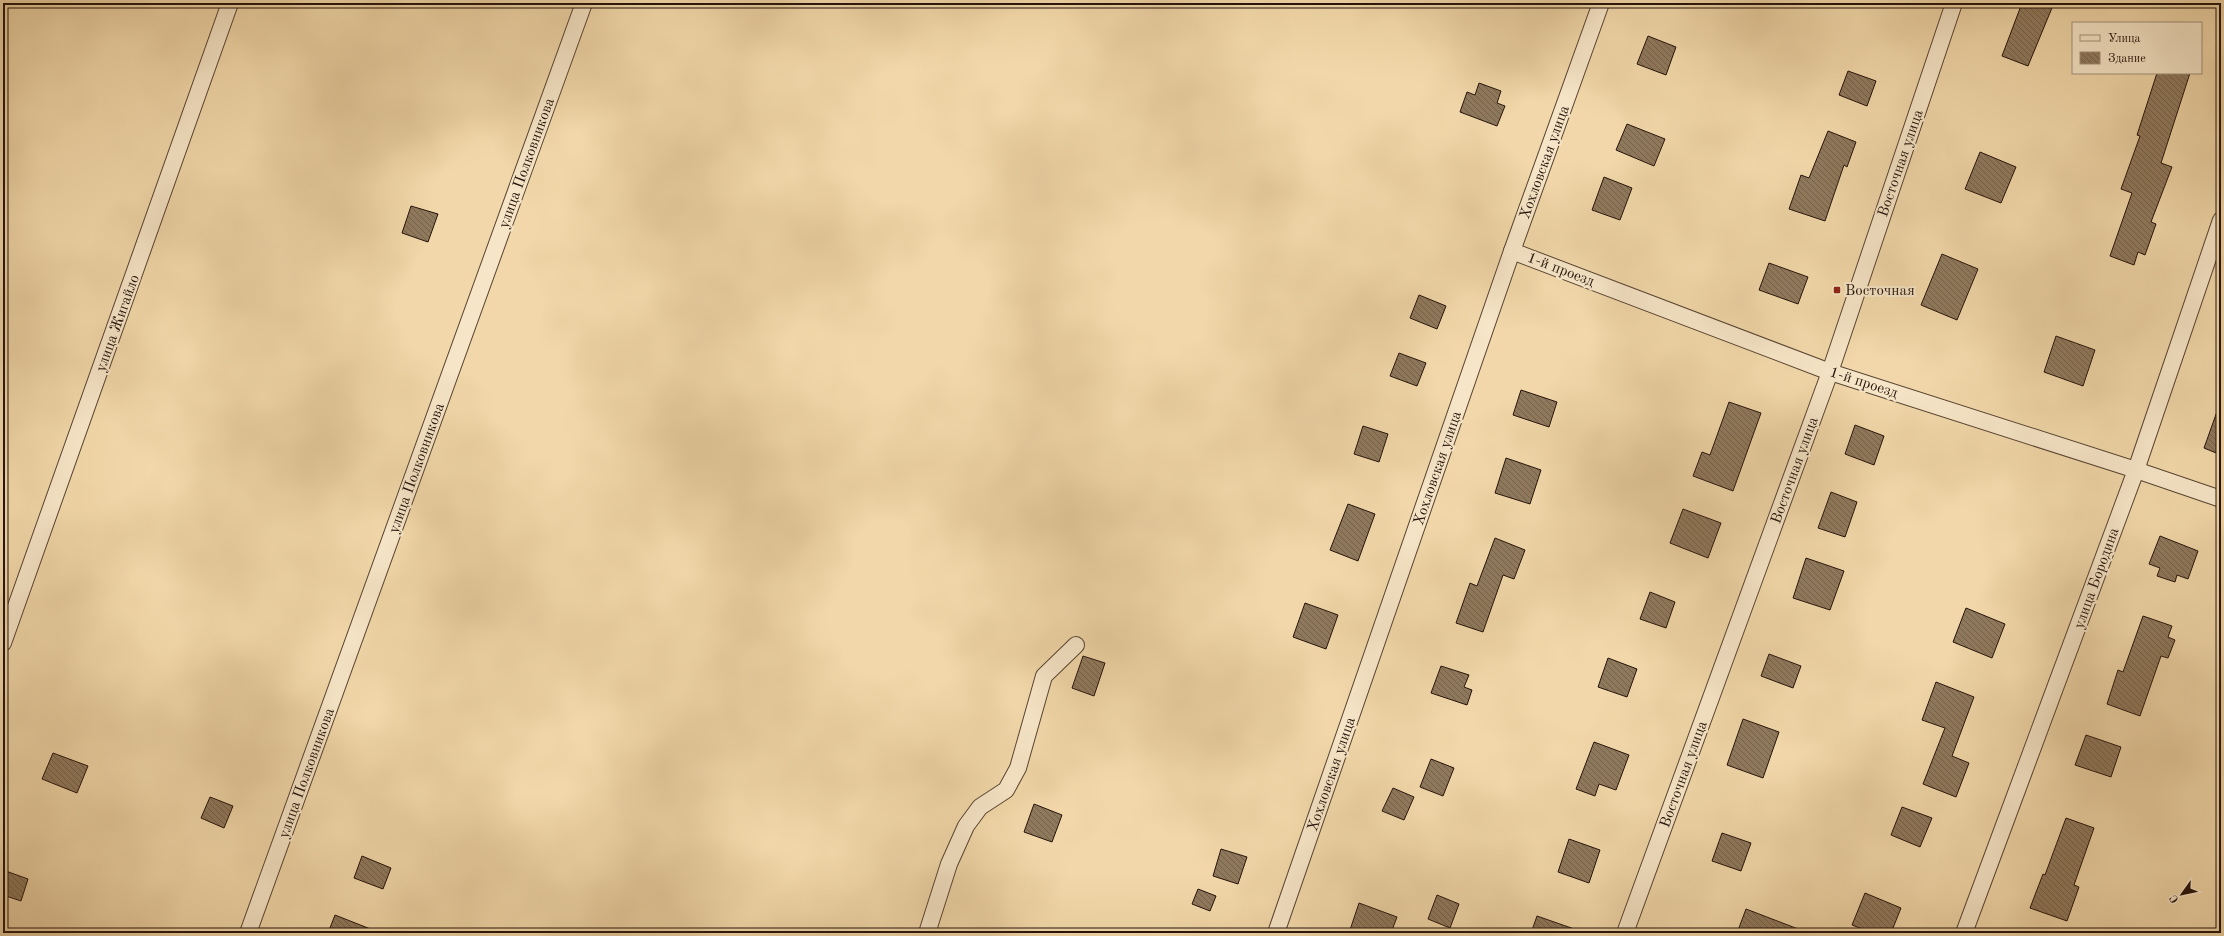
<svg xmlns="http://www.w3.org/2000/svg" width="2224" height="936" viewBox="0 0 2224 936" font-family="'Old Standard TT',serif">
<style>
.building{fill:url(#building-back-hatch);stroke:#25130b}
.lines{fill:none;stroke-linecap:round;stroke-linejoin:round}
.street-casing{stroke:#584432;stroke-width:18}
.street{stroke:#f6e5c7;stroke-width:16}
.poi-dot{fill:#8f2418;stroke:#f6e5c7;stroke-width:1.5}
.labels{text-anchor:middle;stroke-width:4;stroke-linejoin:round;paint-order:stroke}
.street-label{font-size:15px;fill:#25130b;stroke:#f6e5c7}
.poi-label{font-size:15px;fill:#25130b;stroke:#f6e5c7;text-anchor:start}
</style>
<defs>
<pattern id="building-back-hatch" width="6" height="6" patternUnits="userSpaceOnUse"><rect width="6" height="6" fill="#8f795d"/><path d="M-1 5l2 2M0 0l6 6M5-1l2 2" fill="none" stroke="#75624b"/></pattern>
</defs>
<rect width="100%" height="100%" fill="#f1d7a9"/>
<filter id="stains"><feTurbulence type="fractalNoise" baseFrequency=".005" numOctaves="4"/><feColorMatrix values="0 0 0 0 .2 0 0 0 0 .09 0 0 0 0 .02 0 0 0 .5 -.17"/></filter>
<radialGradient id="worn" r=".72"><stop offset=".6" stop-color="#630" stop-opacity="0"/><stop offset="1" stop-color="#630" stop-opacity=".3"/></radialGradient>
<g class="building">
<path d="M 2022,3 L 2054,3 L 2028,66 L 2002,56 Z"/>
<path d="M 1648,36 L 1676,47 L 1666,75 L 1637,64 Z"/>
<path d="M 1848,71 L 1876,81 L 1867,106 L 1839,95 Z"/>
<path d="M 2157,73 L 2190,73 L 2161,163 L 2172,167 L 2151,222 L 2156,224 L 2145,255 L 2138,252 L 2134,265 L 2110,256 L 2132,193 L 2121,189 L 2140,136 L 2137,135 Z"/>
<path d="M 1479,83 L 1501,91 L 1497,103 L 1505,106 L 1497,126 L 1460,112 L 1467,92 L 1475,95 Z"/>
<path d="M 1627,124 L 1665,139 L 1654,166 L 1616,150 Z"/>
<path d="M 1828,131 L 1856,142 L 1847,167 L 1844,165 L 1825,221 L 1789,209 L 1801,175 L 1809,178 Z"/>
<path d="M 1980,152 L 2016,167 L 2001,203 L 1965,189 Z"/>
<path d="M 1604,177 L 1632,188 L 1620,220 L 1592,210 Z"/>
<path d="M 411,206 L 438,214 L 428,242 L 402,233 Z"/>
<path d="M 1942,254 L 1978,269 L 1957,320 L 1921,305 Z"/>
<path d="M 1769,263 L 1808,277 L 1798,304 L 1759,290 Z"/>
<path d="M 1419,295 L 1446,306 L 1437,329 L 1410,318 Z"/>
<path d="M 2056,336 L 2095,350 L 2083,386 L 2044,372 Z"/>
<path d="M 1399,353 L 1426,363 L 1417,386 L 1390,376 Z"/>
<path d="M 1521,390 L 1557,402 L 1549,427 L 1513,415 Z"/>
<path d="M 1729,402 L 1761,413 L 1733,491 L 1693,476 L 1702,452 L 1710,455 Z"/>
<path d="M 2219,406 L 2221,407 L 2221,455 L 2204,448 Z"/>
<path d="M 1855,425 L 1884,436 L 1874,465 L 1845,454 Z"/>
<path d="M 1363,426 L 1388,434 L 1379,462 L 1354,454 Z"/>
<path d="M 1506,458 L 1541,470 L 1530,504 L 1495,493 Z"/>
<path d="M 1831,492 L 1857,502 L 1845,537 L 1818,528 Z"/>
<path d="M 1348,504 L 1375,514 L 1358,561 L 1330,550 Z"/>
<path d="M 1683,509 L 1721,523 L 1708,558 L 1670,543 Z"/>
<path d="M 2160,536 L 2198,551 L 2188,579 L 2177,575 L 2175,582 L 2157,576 L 2160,568 L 2149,564 Z"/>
<path d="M 1495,538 L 1525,550 L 1514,579 L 1503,575 L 1483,632 L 1456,623 L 1470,583 L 1477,586 Z"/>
<path d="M 1806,558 L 1844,571 L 1830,610 L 1793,598 Z"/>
<path d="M 1650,592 L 1675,602 L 1666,628 L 1640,619 Z"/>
<path d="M 1305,603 L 1338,615 L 1326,649 L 1293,637 Z"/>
<path d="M 1966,608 L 2005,624 L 1992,658 L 1953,642 Z"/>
<path d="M 2143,616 L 2172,626 L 2168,637 L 2175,640 L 2168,658 L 2161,656 L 2140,716 L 2107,704 L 2118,670 L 2123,672 Z"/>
<path d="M 1769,654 L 1801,666 L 1793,688 L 1761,676 Z"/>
<path d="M 1083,656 L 1105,663 L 1094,696 L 1072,688 Z"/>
<path d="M 1608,658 L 1637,669 L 1627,697 L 1598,687 Z"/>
<path d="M 1441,666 L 1469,675 L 1464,687 L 1472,690 L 1467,705 L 1431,693 Z"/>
<path d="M 1936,682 L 1974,697 L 1952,756 L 1969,763 L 1956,797 L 1923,784 L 1945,728 L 1922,720 Z"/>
<path d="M 1743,719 L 1779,732 L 1763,778 L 1727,765 Z"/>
<path d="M 2086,735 L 2121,747 L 2111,777 L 2075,765 Z"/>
<path d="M 1594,742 L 1629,755 L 1616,790 L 1599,784 L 1595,796 L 1576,789 Z"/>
<path d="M 53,753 L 88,766 L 77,793 L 42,779 Z"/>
<path d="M 1431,759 L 1454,768 L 1443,796 L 1420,787 Z"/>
<path d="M 1393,788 L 1414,797 L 1404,820 L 1382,811 Z"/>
<path d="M 210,797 L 233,806 L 224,828 L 201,818 Z"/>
<path d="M 1034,804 L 1062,815 L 1052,842 L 1024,832 Z"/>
<path d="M 1902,807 L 1932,818 L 1920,847 L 1891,835 Z"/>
<path d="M 2066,818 L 2094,828 L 2074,885 L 2079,887 L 2067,921 L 2030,908 L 2043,874 L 2045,875 Z"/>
<path d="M 1722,833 L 1751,843 L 1741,871 L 1712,861 Z"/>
<path d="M 1569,839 L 1600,850 L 1589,883 L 1558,872 Z"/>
<path d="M 1221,849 L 1247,857 L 1238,884 L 1213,876 Z"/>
<path d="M 362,856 L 391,868 L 383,889 L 354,878 Z"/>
<path d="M 3,870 L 28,879 L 21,901 L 3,895 Z"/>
<path d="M 1198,889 L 1216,896 L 1210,911 L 1192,904 Z"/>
<path d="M 1865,893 L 1901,908 L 1891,933 L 1873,933 L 1852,925 Z"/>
<path d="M 1437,895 L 1459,904 L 1450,928 L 1428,919 Z"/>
<path d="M 1359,903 L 1397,917 L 1391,933 L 1349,933 Z"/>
<path d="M 1746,909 L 1806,932 L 1806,933 L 1737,933 Z"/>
<path d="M 335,915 L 378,932 L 378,933 L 328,933 Z"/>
<path d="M 1537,916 L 1580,931 L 1579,933 L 1531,933 Z"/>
</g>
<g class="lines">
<g class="street-casing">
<g id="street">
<path d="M 1512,251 L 1830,372 L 2136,470 L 2221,499"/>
<path d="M 3,643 L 230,3"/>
<path d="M 248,933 L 584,3"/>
<path d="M 927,933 L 949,864 L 966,826 L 980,807 L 1006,790 L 1018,768 L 1044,676 L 1076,645"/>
<path d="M 1276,933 L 1512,251 L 1601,3"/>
<path d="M 1625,933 L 1830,372 L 1954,3"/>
<path d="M 1964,933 L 2136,470 L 2221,220"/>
</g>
</g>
<use href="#street" class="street"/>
</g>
<rect class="poi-dot" x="1833" y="286" width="8" height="8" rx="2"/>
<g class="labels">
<g class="street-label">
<text transform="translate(1544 162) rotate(-70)" y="5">Хохловская улица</text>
<text transform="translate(526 163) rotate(-70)" y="5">улица Полковникова</text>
<text transform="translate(1900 163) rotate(-71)" y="5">Восточная улица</text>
<text transform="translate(1561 269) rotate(21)" y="5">1-й проезд</text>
<text transform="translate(117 323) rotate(-70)" y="5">улица Жигайло</text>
<text transform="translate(1864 382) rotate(18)" y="5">1-й проезд</text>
<text transform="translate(416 468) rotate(-70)" y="5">улица Полковникова</text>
<text transform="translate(1437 468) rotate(-71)" y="5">Хохловская улица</text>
<text transform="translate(1794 470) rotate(-70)" y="5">Восточная улица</text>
<text transform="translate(2096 578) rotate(-70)" y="5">улица Бородина</text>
<text transform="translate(306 773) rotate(-70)" y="5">улица Полковникова</text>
<text transform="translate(1331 774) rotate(-71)" y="5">Хохловская улица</text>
<text transform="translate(1683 774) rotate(-70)" y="5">Восточная улица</text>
</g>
<g class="poi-label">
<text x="1845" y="295">Восточная</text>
</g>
</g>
<rect width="2224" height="936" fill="none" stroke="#f1d7a9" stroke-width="16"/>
<rect x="4" y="4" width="2216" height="928" fill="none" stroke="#25130b" stroke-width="2"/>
<rect x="8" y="8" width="2208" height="920" fill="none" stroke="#25130b"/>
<rect x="2072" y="22" width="130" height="52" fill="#f6e5c7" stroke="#a2917c"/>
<rect x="2080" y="35" width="20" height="6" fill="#f6e5c7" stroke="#a2917c"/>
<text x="2108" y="42" font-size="12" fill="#25130b">Улица</text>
<rect x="2080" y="52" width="20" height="12" fill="url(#building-back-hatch)" stroke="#a2917c"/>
<text x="2108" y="62" font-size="12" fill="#25130b">Здание</text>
<g transform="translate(2182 894) rotate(237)" stroke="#f6e5c7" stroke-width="3" paint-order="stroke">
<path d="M0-3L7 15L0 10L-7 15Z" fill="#25130b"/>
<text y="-6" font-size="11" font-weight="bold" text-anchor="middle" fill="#25130b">С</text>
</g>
<rect width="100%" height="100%" filter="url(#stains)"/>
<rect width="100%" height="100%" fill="url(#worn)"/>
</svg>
